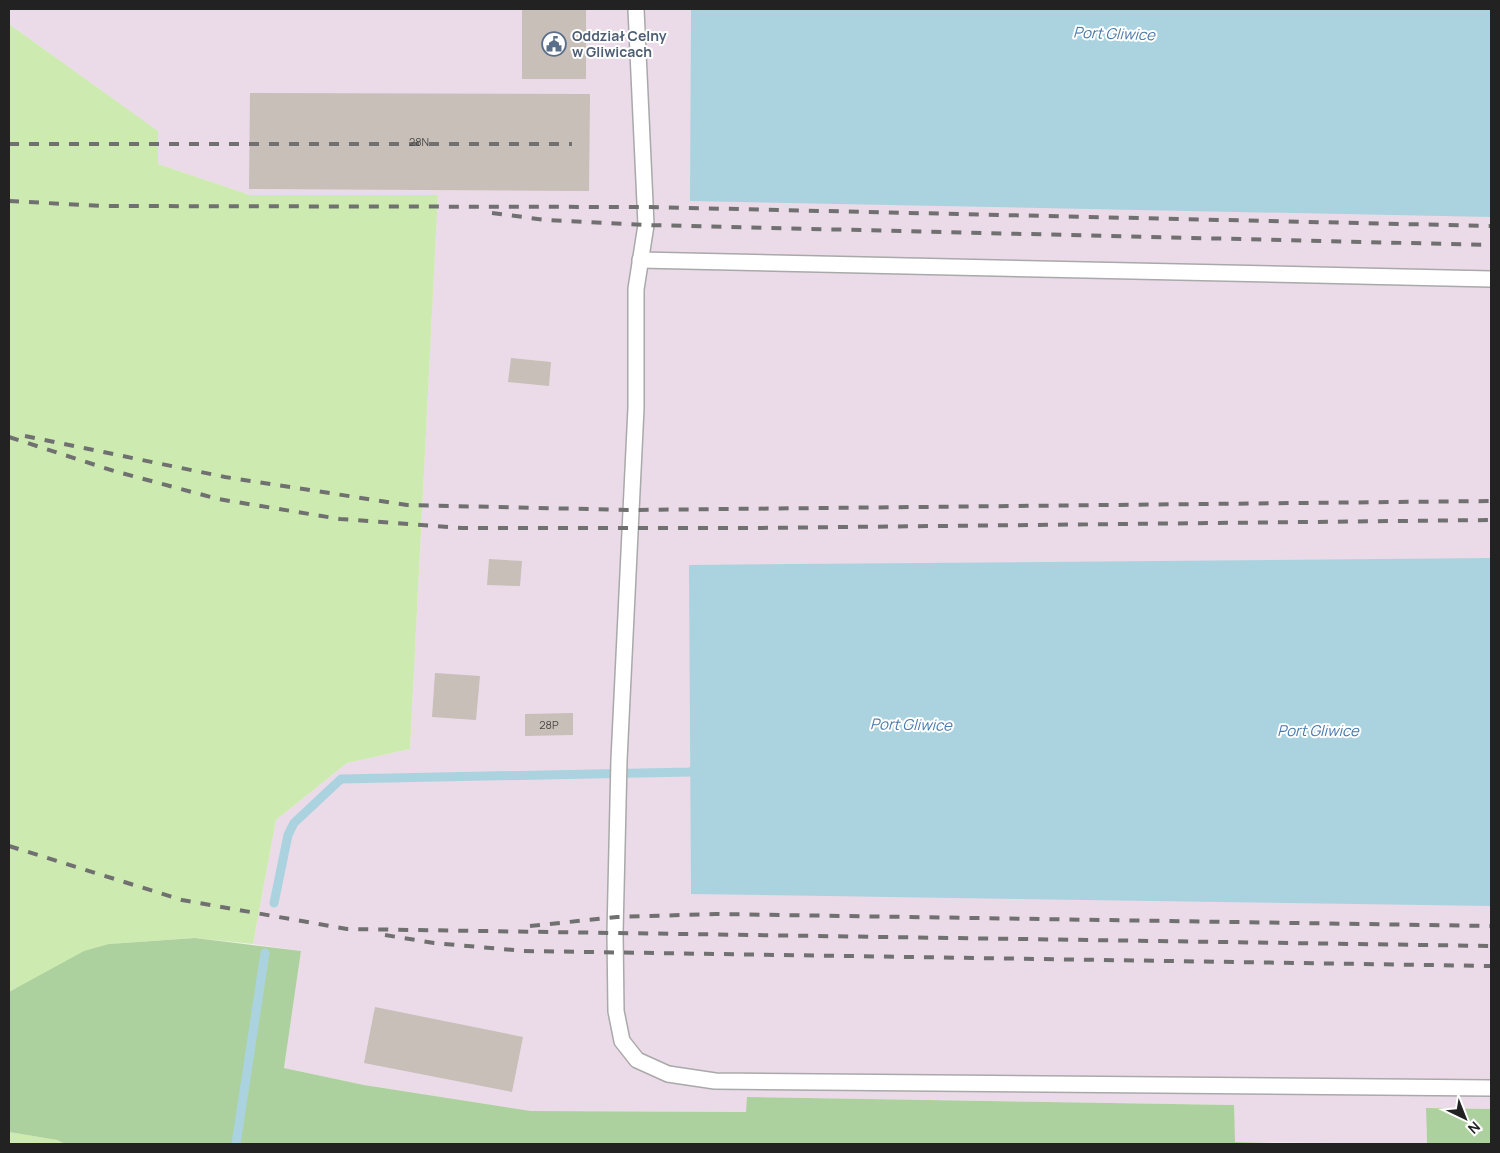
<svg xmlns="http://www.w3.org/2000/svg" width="1500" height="1153" viewBox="0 0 1500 1153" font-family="Manrope,sans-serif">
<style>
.industrial{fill:#ebdbe8}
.grass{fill:#cdebb0}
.forest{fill:#add19e}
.water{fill:#aad3df}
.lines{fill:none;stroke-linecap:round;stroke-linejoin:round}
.stream{stroke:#aad3df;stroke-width:9}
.building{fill:#c7bfb8}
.service-casing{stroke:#a9a9a9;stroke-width:18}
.service{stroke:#fff;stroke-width:15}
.rail{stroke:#707070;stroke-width:4;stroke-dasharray:10 10;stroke-linecap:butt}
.labels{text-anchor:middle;stroke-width:4;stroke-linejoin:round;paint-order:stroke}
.number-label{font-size:11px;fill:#4b4948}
.service-label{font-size:14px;font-weight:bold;fill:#4e5e75;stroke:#fff;text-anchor:start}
.water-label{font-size:15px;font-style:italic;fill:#4a7aab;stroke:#fff}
</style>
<rect width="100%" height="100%" fill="#f2efe9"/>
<path class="industrial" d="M 9,9 L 1491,9 L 1491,1109 L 1426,1108 L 1427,1144 L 1234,1142 L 1234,1105 L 747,1097 L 747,1112 L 531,1111 L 364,1085 L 284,1068 L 301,951 L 253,944 L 276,820 L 347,763 L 410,749 L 438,195 L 250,195 L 158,164 L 157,131 L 9,24 Z"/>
<g class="grass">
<path d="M 9,24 L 158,131 L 158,164 L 250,195 L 438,195 L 410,749 L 347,763 L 276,820 L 253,944 L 195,938 L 109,944 L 9,992 Z"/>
<path d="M 9,1132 L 57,1140 L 65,1144 L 9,1144 Z"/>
</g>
<g class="forest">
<path d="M 195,938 L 301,951 L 284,1068 L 364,1085 L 531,1111 L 746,1112 L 747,1097 L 1234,1105 L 1235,1142 L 1303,1144 L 65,1144 L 57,1140 L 9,1132 L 9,992 L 84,951 L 109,944 Z"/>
<path d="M 1426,1108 L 1491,1109 L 1491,1144 L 1427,1144 Z"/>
</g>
<g class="water">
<path d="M 691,9 L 1491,9 L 1491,217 L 690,201 Z"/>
<path d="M 1491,558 L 1491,906 L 691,894 L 689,565 Z"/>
</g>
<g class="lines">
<g class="stream">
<path d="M 274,903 L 288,835 L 294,823 L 341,779 L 690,772 L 700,766"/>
<path d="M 236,1144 L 265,953"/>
</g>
</g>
<g class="building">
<rect x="522" y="9" width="64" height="70"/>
<path d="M 250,93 L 590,94 L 589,191 L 249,189 Z"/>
<path d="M 511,358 L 551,362 L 549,386 L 508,382 Z"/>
<path d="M 489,559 L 522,561 L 520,586 L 487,585 Z"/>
<path d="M 435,673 L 480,676 L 476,720 L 432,717 Z"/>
<path d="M 573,713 L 573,735 L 525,736 L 525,714 Z"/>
<path d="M 375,1007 L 523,1037 L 512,1092 L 364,1063 Z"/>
</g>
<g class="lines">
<g class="service-casing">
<g id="service">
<path d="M 636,9 L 646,225 L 636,289 L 636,408 L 619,760 L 615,933 L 616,1011 L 622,1041 L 637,1060 L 668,1074 L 715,1081 L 1491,1088"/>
<path d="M 640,260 L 1491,279"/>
</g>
</g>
<use href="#service" class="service"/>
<g class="rail">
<path d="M 9,144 L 572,144"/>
<path d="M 9,201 L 103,206 L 646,207 L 1491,226"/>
<path d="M 492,213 L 546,220 L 646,225 L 1491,245"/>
<path d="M 25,436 L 225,477 L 407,505 L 631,510 L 1491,501"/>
<path d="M 9,437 L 114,471 L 218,499 L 340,519 L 462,528 L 754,528 L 1491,520"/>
<path d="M 9,846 L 182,900 L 347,929 L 1491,946"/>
<path d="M 530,926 L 617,917 L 716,914 L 1491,926"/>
<path d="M 385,935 L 434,943 L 524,951 L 1491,966"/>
</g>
</g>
<defs>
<g id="civic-ring" transform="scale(1.25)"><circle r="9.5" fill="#fff" stroke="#5c6f8a" stroke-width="1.5"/><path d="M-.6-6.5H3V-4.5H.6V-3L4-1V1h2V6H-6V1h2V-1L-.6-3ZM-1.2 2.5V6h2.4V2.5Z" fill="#5c6f8a"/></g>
</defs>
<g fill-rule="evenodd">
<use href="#civic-ring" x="554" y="44"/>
</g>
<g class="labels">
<g class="number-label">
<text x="419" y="146">28N</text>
<text x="549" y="729">28P</text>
</g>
<g class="service-label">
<text x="572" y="41">Oddział Celny<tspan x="572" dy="16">w Gliwicach</tspan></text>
</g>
<g class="water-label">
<text transform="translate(1114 34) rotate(2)" y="5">Port Gliwice</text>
<text transform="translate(911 725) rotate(1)" y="5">Port Gliwice</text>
<text x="1318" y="736">Port Gliwice</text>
</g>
</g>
<rect width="1500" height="1153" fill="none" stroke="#222222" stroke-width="20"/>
<g transform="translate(1465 1118) rotate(137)" stroke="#ffffff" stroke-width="4" paint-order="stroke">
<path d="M0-4L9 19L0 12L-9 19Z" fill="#222222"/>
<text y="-8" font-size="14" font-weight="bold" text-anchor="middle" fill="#222222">N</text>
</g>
</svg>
